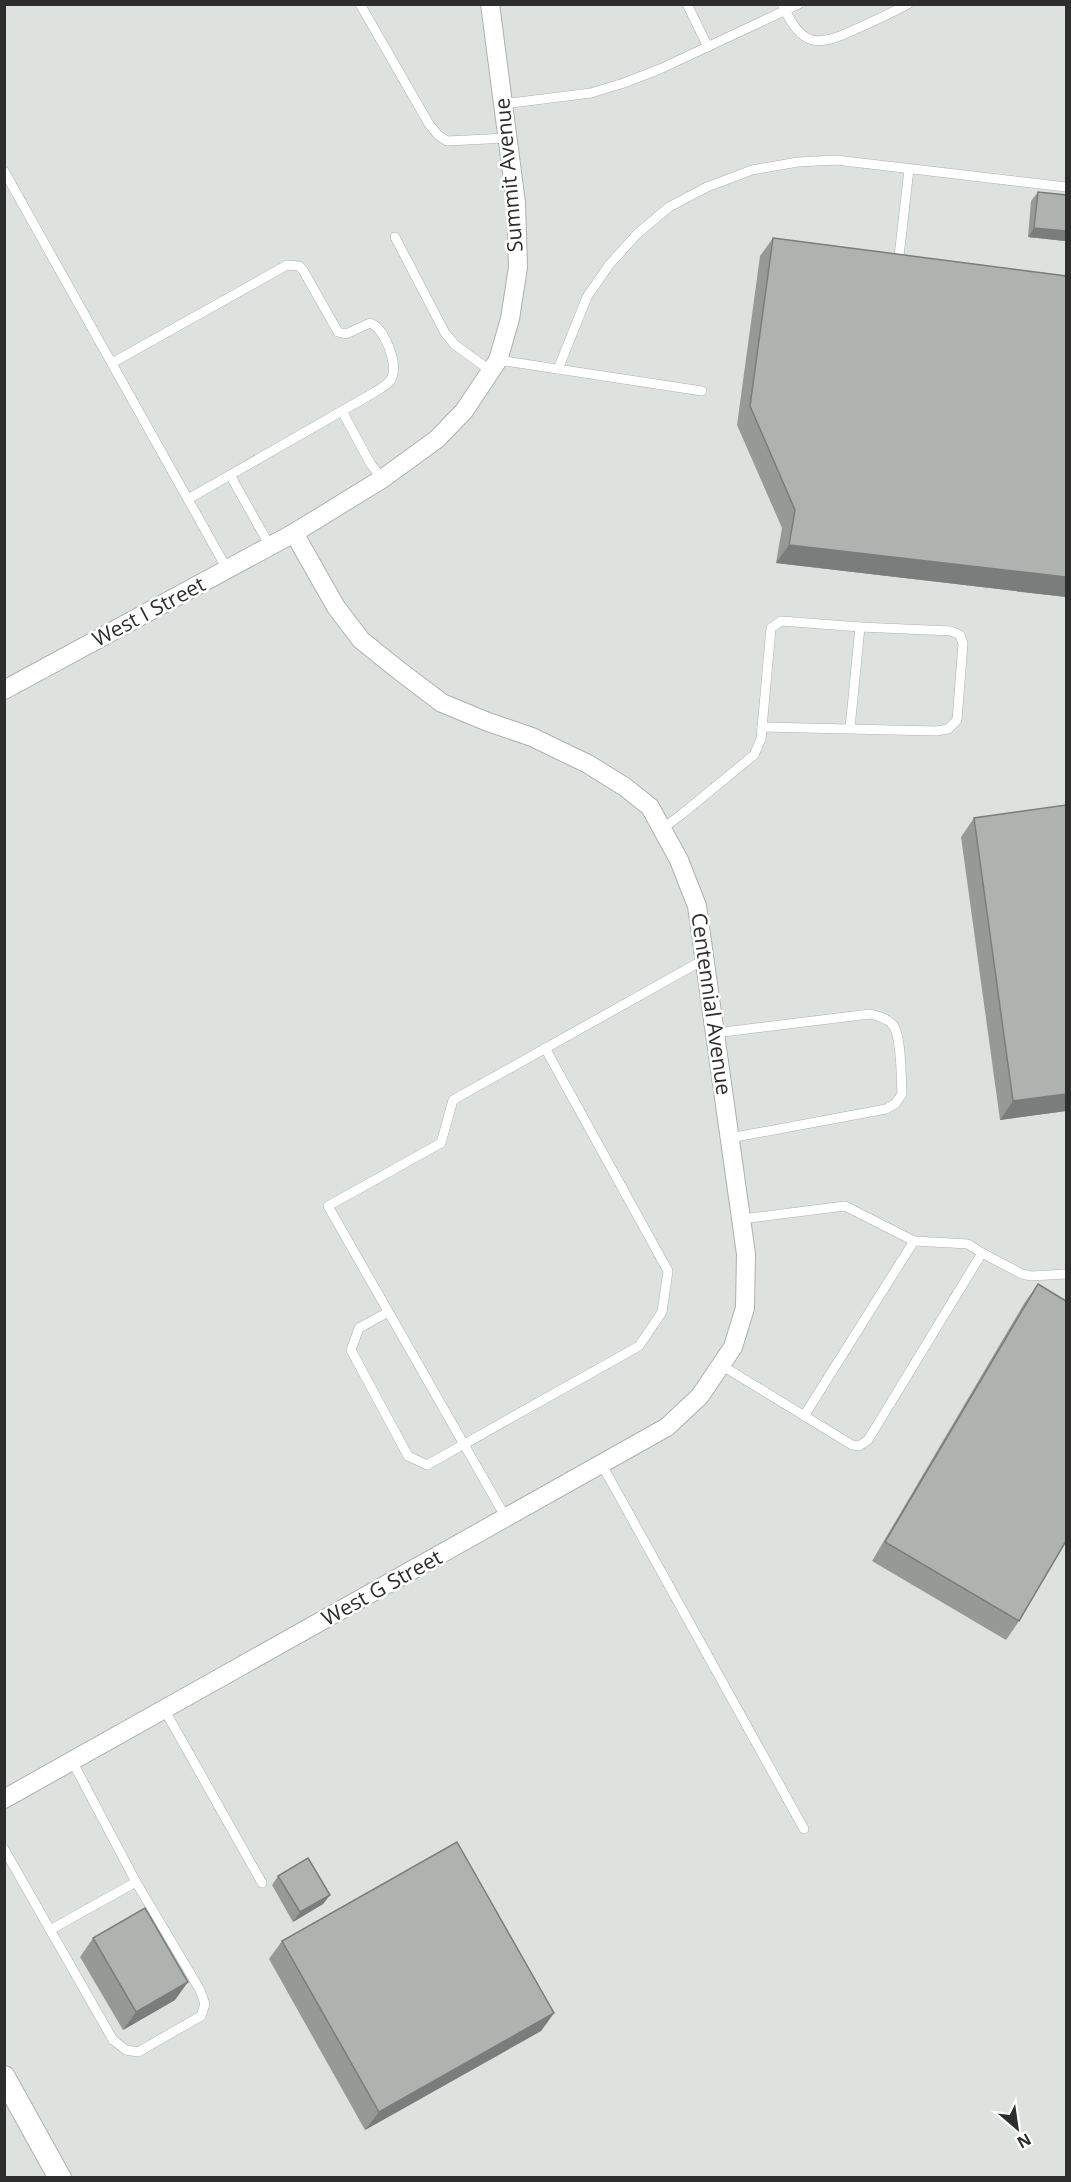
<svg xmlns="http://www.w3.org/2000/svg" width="1071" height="2182" viewBox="0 0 1071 2182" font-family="'Open Sans',sans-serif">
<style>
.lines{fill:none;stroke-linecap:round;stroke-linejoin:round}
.service-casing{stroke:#adb1ae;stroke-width:10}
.minor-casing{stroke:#adb1ae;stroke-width:20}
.tertiary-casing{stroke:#adb1ae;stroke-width:24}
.service{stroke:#fff;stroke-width:9}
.minor{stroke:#fff;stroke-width:18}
.tertiary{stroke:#fff;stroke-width:22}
.wall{fill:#969a97}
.shaded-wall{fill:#7a7d7b}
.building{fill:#afb3b0;stroke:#7a7d7b;stroke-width:1.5}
.labels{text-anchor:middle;stroke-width:5;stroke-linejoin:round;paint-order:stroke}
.street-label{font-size:21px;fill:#2c2d2c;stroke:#fff}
</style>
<rect width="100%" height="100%" fill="#dee2df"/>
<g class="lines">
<g class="service-casing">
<g id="service">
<path d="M 360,4 L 429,124 L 438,135 L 447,141 L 507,138"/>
<path d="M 687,4 L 708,47"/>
<path d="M 782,4 C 802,47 816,48 856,29 C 874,21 891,13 908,4"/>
<path d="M 503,104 L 591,93 L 624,83 L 660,69 L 799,4"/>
<path d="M 4,171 L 227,569"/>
<path d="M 395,237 L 445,333 L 455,345 L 491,371"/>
<path d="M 898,265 L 909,169"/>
<path d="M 498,360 L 702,391"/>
<path d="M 112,363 L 287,265 L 299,266 L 303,270 L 338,332 L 346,334 L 370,323 C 384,327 398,363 392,377 C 390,384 381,388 375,392 L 188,499"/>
<path d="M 558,369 L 587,297 L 609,265 L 637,234 L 669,207 L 707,187 L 752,170 L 798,162 L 836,160 L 1066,187"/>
<path d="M 342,411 L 370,463 L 382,479"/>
<path d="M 230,475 L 270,546"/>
<path d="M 762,727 L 936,731 L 948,729 L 957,720 L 963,644 L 960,635 L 951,631 L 860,627"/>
<path d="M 662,829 L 682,814 L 754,755 L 761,739 L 771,628 L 781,621 L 860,627 L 850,728"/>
<path d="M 715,1033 L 870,1014 C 878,1016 886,1018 892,1024 C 902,1034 901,1079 902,1094 L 895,1104 L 886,1109 L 730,1138"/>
<path d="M 742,1219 L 845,1206 L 914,1241"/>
<path d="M 388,1312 L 359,1328 L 351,1350 L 408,1456 L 427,1465 L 639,1346 L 662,1312 L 668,1271 L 545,1048"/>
<path d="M 721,1365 L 852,1445 L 859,1446 L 868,1440 L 982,1253 L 1022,1274 L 1031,1276 L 1066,1274"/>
<path d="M 804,1416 L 914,1241 L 968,1244 L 982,1253"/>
<path d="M 602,1465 L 804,1829"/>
<path d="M 506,1518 L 328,1206 L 441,1143 L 453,1100 L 705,959"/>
<path d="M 164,1709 L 262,1883"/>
<path d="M 4,1849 L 113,2040 L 126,2050 L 138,2052 L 201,2016 L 205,2004 L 200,1990 L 136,1882 L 72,1761"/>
<path d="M 50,1930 L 136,1882"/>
</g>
</g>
<g class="minor-casing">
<g id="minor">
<path d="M 4,690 L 294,533 L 382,479 L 437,439 L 464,411 L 498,360 L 510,319 L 518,267 L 516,203 L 490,4"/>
<path d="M 4,1799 L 667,1427 L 700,1396 L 733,1347 L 745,1308 L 746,1254 L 697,906 L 679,860 L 650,807 L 625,787 L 588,764 L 532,737 L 488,722 L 442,703 L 401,672 L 361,640 L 336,607 L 294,533"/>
</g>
</g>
<g class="tertiary-casing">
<path id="tertiary" d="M 4,2077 L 60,2178"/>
</g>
<use href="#service" class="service"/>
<use href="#minor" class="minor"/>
<use href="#tertiary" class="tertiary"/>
</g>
<g class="wall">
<path d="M 1038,192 L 1066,195 L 1066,239 L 1065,241 L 1028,237 L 1031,201 Z"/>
<path d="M 773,238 L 1066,276 L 1066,597 L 776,563 L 782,528 L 737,425 L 760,256 Z"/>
<path d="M 974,818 L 1066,1111 L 1000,1120 L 961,837 Z"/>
<path d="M 1038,1284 L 1019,1621 L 1006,1640 L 872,1561 L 1025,1302 Z"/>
<path d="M 278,1876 L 330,1895 L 323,1904 L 293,1922 L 272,1885 Z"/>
<path d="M 93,1938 L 175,2000 L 123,2030 L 80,1957 Z"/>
<path d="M 282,1941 L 554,2013 L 541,2031 L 365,2130 L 269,1959 Z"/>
</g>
<g class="shaded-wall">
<path d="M 1034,228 L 1066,231 L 1066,239 L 1065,241 L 1028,237 Z"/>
<path d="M 789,545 L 1066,577 L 1066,597 L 776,563 Z"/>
<path d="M 1066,1094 L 1066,1111 L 1000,1120 L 1013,1101 Z"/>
<path d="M 330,1895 L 323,1904 L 293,1922 L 300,1912 Z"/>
<path d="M 188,1982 L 175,2000 L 123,2030 L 136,2012 Z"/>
<path d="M 554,2013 L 541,2031 L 365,2130 L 379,2112 Z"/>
</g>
<g class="building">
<path d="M 1038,192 L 1066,195 L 1066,231 L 1034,228 Z"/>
<path d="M 773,238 L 1066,276 L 1066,577 L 789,545 L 795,510 L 750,406 Z"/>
<path d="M 1066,805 L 1066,1094 L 1013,1101 L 974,818 Z"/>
<path d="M 1038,1284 L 1066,1301 L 1066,1541 L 1019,1621 L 885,1542 Z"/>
<path d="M 457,1842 L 554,2013 L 379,2112 L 282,1941 Z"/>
<path d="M 308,1858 L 330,1895 L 300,1912 L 278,1876 Z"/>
<path d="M 145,1908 L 188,1982 L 136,2012 L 93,1938 Z"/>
</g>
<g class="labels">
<g class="street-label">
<text transform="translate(509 175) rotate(-95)" y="7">Summit Avenue</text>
<text transform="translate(149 612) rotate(-28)" y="7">West I Street</text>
<text transform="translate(711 1004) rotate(82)" y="7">Centennial Avenue</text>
<text transform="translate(382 1588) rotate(-29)" y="7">West G Street</text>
</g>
</g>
<rect width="1071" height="2182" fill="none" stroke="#2c2d2c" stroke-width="12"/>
<g transform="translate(1017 2128) rotate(151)" stroke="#ffffff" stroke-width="4.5" paint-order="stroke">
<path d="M0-4.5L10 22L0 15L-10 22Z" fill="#2c2d2c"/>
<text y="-9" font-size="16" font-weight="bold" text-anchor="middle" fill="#2c2d2c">N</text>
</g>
</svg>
